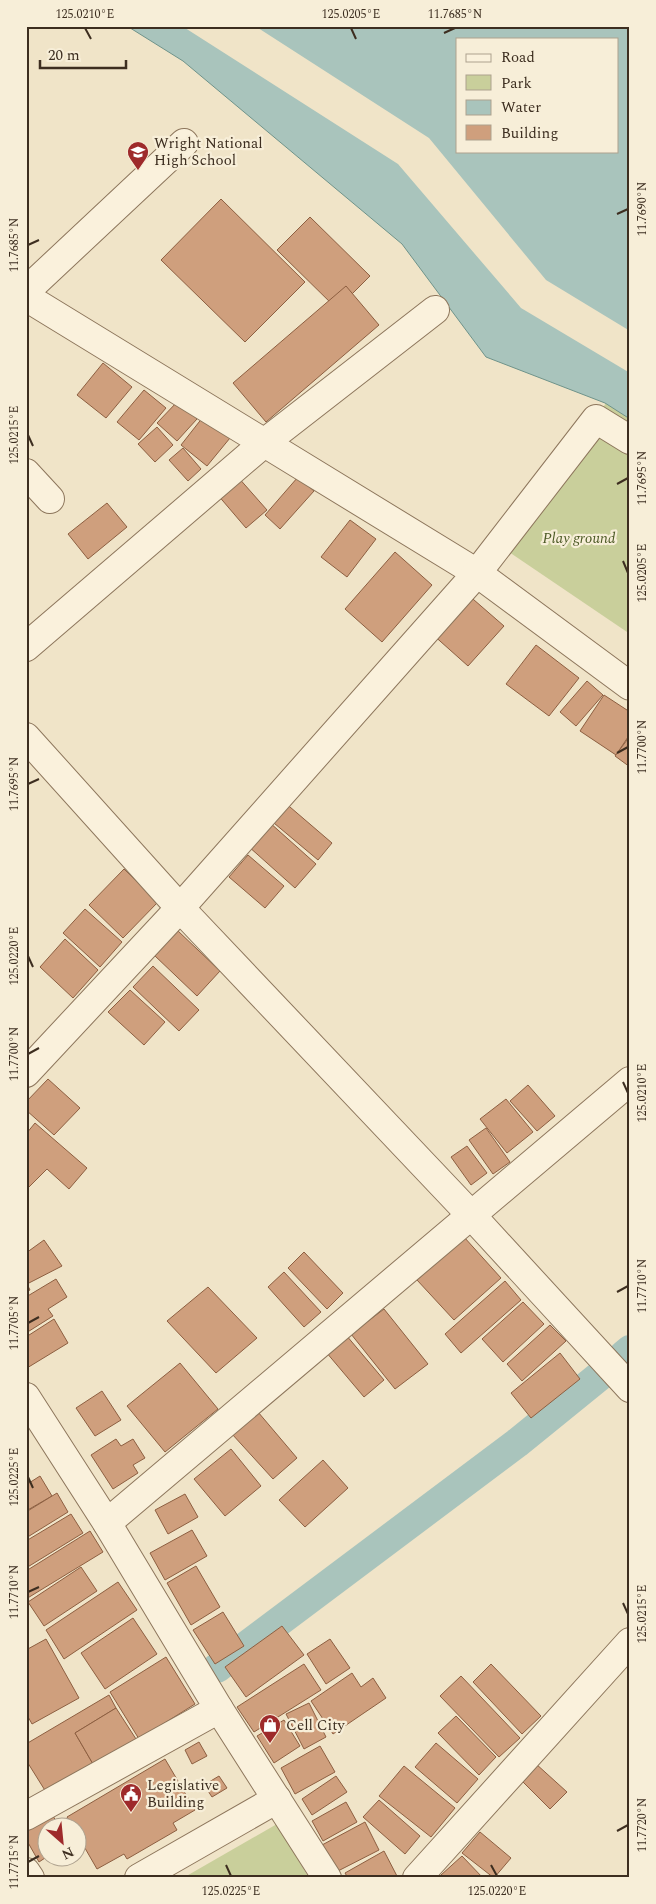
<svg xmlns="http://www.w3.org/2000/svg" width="656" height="1904" viewBox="0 0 656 1904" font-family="Spectral,serif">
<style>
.green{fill:#c9cf9b}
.water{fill:#a9c4bc;stroke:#6f938a;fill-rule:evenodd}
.pier{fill:#f0e4c8}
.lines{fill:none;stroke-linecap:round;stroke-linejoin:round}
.canal{stroke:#a9c4bc;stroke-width:30}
.building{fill:#cf9f7d;stroke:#8d5f41}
.minor-casing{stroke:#8d765c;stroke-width:30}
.minor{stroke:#faf1dc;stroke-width:28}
.ticks{fill:none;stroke:#3d2e20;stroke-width:2}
.labels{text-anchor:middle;stroke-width:4.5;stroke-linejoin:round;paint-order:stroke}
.poi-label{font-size:15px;fill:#3d2e20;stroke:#f7eed8;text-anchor:start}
.park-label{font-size:15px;font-style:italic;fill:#4d5a26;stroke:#f7eed8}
.neatline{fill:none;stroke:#3d2e20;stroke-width:2}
.ticks-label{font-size:12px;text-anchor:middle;fill:#3d2e20}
</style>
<rect width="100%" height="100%" fill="#f0e4c8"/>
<g class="green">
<path d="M 606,403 L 630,419 L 630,634 L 509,552 Z"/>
<path d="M 277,1824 L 309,1878 L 183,1878 Z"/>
</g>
<path class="water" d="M 127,26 L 630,26 L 630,419 L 605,403 L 486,357 L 402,244 L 183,61 ZM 457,39 L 617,39 L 617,151 L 457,151 Z"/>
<path class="pier" d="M 182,26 L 255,26 L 429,138 L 546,280 L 630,331 L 630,373 L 521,308 L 398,164 Z"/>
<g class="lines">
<g class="canal">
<path d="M 624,1355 L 630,1350"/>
<path d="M 217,1668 L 517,1443 L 602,1374"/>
</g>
</g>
<g class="building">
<path d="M 221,199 L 305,282 L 245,342 L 161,260 Z"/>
<path d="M 310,217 L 370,276 L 337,309 L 277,250 Z"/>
<path d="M 346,286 L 379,325 L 266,422 L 233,383 Z"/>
<path d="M 103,363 L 132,387 L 106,418 L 77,395 Z"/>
<path d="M 144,390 L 166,408 L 139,440 L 117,422 Z"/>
<path d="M 178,401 L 197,419 L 177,441 L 157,423 Z"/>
<path d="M 203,417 L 230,438 L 207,466 L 181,445 Z"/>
<path d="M 157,427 L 173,445 L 155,462 L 138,444 Z"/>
<path d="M 183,448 L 201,469 L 188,481 L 169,460 Z"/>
<path d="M 237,476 L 267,510 L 246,528 L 217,494 Z"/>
<path d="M 298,477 L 314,491 L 280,529 L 265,515 Z"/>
<path d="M 107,503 L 127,527 L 88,559 L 68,534 Z"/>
<path d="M 350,520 L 376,539 L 347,577 L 321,557 Z"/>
<path d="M 395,552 L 432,585 L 382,642 L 345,609 Z"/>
<path d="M 466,593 L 504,626 L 468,666 L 431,633 Z"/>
<path d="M 536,645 L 579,678 L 549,716 L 506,684 Z"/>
<path d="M 587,681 L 603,695 L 576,726 L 560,712 Z"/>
<path d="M 604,695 L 630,712 L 630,734 L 616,755 L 580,731 Z"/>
<path d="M 630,736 L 630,767 L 615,756 Z"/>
<path d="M 283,801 L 332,843 L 318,860 L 268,818 Z"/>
<path d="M 269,822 L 316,864 L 295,888 L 248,846 Z"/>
<path d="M 248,855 L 284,886 L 265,908 L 229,877 Z"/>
<path d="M 124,869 L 158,902 L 123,938 L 89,905 Z"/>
<path d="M 85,909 L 122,942 L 100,967 L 63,933 Z"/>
<path d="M 177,930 L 220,971 L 197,996 L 154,955 Z"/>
<path d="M 65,939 L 98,970 L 73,998 L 40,967 Z"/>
<path d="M 153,966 L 199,1010 L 179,1031 L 133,987 Z"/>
<path d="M 130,990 L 165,1022 L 144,1045 L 108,1012 Z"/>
<path d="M 48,1079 L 80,1108 L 54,1135 L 26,1110 L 26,1102 Z"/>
<path d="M 528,1085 L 555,1116 L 537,1131 L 510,1101 Z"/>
<path d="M 506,1099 L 533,1132 L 507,1153 L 480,1119 Z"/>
<path d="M 35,1123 L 87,1168 L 69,1189 L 47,1169 L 26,1190 L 26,1134 Z"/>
<path d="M 486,1128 L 510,1162 L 493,1174 L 469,1140 Z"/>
<path d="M 467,1146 L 487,1173 L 471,1185 L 451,1157 Z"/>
<path d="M 464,1237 L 501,1278 L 454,1320 L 417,1280 Z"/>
<path d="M 44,1240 L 62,1266 L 27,1284 L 30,1290 L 26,1292 L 26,1253 Z"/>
<path d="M 304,1252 L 343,1293 L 327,1309 L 288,1268 Z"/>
<path d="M 284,1272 L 321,1312 L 304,1327 L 268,1287 Z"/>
<path d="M 56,1279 L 67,1297 L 48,1309 L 53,1316 L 26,1333 L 26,1297 Z"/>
<path d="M 505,1281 L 521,1300 L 461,1353 L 445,1334 Z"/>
<path d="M 208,1287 L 257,1338 L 216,1373 L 167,1321 Z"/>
<path d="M 523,1302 L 544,1324 L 503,1362 L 482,1339 Z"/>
<path d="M 384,1309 L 428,1364 L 395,1389 L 351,1334 Z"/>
<path d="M 54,1319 L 68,1343 L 27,1368 L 26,1337 Z"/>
<path d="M 550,1325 L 566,1341 L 522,1381 L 507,1364 Z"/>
<path d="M 346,1335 L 384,1380 L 364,1397 L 326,1352 Z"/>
<path d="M 560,1353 L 580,1379 L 531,1418 L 511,1393 Z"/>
<path d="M 180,1363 L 218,1409 L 165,1452 L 127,1406 Z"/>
<path d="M 102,1391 L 121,1420 L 95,1436 L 76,1408 Z"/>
<path d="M 258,1412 L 297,1458 L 273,1479 L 232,1434 Z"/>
<path d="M 116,1439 L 121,1446 L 133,1439 L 145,1458 L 133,1465 L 138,1473 L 113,1489 L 91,1455 Z"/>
<path d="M 231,1449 L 261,1486 L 225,1516 L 194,1479 Z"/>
<path d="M 323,1460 L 348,1488 L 305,1527 L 279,1500 Z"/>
<path d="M 40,1476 L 52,1496 L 26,1511 L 26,1479 L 29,1483 Z"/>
<path d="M 57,1493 L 68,1512 L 26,1538 L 26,1512 Z"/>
<path d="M 185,1494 L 198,1517 L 168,1534 L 155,1510 Z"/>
<path d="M 71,1514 L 83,1533 L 26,1568 L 26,1541 Z"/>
<path d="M 192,1530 L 207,1556 L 165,1580 L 150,1553 Z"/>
<path d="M 90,1531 L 103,1552 L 26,1599 L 26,1571 Z"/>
<path d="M 196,1566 L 220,1607 L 191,1625 L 167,1583 Z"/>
<path d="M 81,1567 L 97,1591 L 44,1626 L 28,1602 Z"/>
<path d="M 118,1582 L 137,1610 L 64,1659 L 46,1630 Z"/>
<path d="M 223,1612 L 244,1646 L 215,1664 L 193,1630 Z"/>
<path d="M 133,1618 L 157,1654 L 105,1689 L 81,1653 Z"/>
<path d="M 282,1626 L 304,1655 L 246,1697 L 225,1667 Z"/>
<path d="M 46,1639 L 79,1698 L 32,1724 L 26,1713 L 26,1650 Z"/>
<path d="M 330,1639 L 350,1668 L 326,1684 L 307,1654 Z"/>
<path d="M 166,1657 L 195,1704 L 139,1739 L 110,1692 Z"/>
<path d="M 304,1664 L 321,1690 L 254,1732 L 237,1707 Z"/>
<path d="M 491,1664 L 541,1716 L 522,1734 L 473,1682 Z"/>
<path d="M 352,1673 L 361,1687 L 373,1678 L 386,1698 L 333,1734 L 311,1701 Z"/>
<path d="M 461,1676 L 520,1738 L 499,1757 L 440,1696 Z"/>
<path d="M 109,1695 L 116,1708 L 75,1733 L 93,1764 L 46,1792 L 26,1760 L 26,1744 Z"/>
<path d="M 309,1703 L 326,1737 L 304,1749 L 286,1714 Z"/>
<path d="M 116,1708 L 136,1739 L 93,1764 L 75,1733 Z"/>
<path d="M 456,1716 L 496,1757 L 479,1775 L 438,1733 Z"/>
<path d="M 284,1720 L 300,1746 L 274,1763 L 257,1736 Z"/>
<path d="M 199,1742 L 207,1756 L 192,1764 L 185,1750 Z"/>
<path d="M 436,1743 L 478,1779 L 457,1803 L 415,1767 Z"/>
<path d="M 320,1746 L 335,1772 L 295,1794 L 281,1768 Z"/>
<path d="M 165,1759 L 195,1810 L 173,1823 L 177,1830 L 127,1859 L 124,1854 L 97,1869 L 78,1836 L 78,1826 L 72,1826 L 67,1817 Z"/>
<path d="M 535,1763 L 567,1792 L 550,1809 L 521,1780 Z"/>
<path d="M 404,1766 L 455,1808 L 431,1837 L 379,1796 Z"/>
<path d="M 219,1776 L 227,1788 L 212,1797 L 204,1785 Z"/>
<path d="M 336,1776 L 347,1792 L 312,1815 L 302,1799 Z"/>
<path d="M 379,1800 L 420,1836 L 405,1854 L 363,1817 Z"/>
<path d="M 346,1802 L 357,1822 L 323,1841 L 312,1821 Z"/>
<path d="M 53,1816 L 59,1826 L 48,1826 L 48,1856 L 39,1862 L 26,1839 L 26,1831 Z"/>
<path d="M 365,1822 L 379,1850 L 336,1872 L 322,1845 Z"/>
<path d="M 480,1832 L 511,1858 L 494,1878 L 462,1853 Z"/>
<path d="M 384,1851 L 398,1878 L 348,1878 L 345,1873 Z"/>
<path d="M 462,1856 L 483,1878 L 443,1878 L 441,1875 Z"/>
</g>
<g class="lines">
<g class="minor-casing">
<g id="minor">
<path d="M 26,291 L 184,143"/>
<path d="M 26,297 L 477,573 L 630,686"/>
<path d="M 26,473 L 50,499"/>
<path d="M 26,647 L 264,443 L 435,310"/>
<path d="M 26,737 L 180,908 L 472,1216 L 630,1388"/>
<path d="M 26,1073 L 180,908 L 477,573 L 596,419 L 630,440"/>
<path d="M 26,1397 L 107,1523 L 219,1709 L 327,1878"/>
<path d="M 107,1523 L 630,1081"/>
<path d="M 26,1816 L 219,1709"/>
<path d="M 26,1872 L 30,1878"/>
<path d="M 139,1878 L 277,1799"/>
<path d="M 417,1878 L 630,1642"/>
</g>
</g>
<use href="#minor" class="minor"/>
</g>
<path class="ticks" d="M 85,28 L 91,39M 351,28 L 356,39M 444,33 L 455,28M 617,214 L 628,209M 28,245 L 39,240M 28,435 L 33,446M 617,484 L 628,478M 623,561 L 628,573M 617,753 L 628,747M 28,784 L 39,779M 28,956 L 33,967M 28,1054 L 39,1048M 623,1082 L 628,1093M 617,1292 L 628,1286M 28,1323 L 39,1317M 28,1477 L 33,1488M 28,1592 L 39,1587M 623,1603 L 628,1614M 617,1831 L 628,1825M 28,1862 L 39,1856M 226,1865 L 231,1876M 491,1865 L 497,1876"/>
<defs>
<g id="school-pin" transform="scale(1.125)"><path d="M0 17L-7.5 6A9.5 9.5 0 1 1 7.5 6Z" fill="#9e2a2b" stroke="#f7eed8"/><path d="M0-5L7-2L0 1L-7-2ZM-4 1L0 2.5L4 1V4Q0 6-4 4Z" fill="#fff"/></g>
<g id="shop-pin" transform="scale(1.125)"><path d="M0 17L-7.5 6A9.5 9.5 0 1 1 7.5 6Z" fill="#9e2a2b" stroke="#f7eed8"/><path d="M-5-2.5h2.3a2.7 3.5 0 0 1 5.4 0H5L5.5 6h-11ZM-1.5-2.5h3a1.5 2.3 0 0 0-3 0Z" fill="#fff"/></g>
<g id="civic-pin" transform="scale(1.125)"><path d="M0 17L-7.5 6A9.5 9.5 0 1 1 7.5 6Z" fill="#9e2a2b" stroke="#f7eed8"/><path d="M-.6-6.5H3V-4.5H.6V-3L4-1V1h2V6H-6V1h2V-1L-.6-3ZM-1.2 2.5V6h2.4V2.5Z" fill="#fff"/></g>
</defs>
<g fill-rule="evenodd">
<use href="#school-pin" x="138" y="152"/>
<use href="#shop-pin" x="270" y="1725"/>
<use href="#civic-pin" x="131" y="1794"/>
</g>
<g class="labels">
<g class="poi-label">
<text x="154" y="148">Wright National<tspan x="154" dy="17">High School</tspan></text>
<text x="286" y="1730">Cell City</text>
<text x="147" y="1790">Legislative<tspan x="147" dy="17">Building</tspan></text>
</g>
<g class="park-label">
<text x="579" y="543">Play ground</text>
</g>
</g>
<rect width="656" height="1904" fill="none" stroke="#f7eed8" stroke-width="55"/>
<rect x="456" y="38" width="162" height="115" fill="#f7eed8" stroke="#ada18e"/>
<rect x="466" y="54" width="25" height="8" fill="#faf1dc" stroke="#ada18e"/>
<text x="501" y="62" font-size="15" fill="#3d2e20">Road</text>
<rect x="466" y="75" width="25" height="15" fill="#c9cf9b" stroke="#ada18e"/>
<text x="501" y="88" font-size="15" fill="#3d2e20">Park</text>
<rect x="466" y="100" width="25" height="15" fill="#a9c4bc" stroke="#ada18e"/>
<text x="501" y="112" font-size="15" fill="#3d2e20">Water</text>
<rect x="466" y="125" width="25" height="15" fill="#cf9f7d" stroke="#ada18e"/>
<text x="501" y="138" font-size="15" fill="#3d2e20">Building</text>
<g transform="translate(62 1842) rotate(153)"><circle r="24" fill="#f7eed8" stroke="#ada18e"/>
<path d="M0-4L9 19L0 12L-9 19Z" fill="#9e2a2b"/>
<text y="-8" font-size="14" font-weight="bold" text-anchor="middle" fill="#3d2e20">N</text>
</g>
<path d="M40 60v8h86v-8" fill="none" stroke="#3d2e20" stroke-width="2.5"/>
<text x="48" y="60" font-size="15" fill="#3d2e20" stroke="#f7eed8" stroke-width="4" paint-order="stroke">20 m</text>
<rect x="28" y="28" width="600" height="1848" class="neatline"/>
<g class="ticks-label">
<text x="85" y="18">125.0210°E</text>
<text x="351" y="18">125.0205°E</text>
<text x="455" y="18">11.7685°N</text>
<text transform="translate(642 209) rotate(-90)" y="4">11.7690°N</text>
<text transform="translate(14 245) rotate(-90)" y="4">11.7685°N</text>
<text transform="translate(14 435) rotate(-90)" y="4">125.0215°E</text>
<text transform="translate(642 478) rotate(-90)" y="4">11.7695°N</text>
<text transform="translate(642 573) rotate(-90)" y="4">125.0205°E</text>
<text transform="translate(642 747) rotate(-90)" y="4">11.7700°N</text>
<text transform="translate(14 784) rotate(-90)" y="4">11.7695°N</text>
<text transform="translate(14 956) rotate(-90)" y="4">125.0220°E</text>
<text transform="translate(14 1054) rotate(-90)" y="4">11.7700°N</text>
<text transform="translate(642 1093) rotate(-90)" y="4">125.0210°E</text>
<text transform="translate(642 1286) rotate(-90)" y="4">11.7710°N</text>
<text transform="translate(14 1323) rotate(-90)" y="4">11.7705°N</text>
<text transform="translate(14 1477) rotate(-90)" y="4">125.0225°E</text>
<text transform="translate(14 1592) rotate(-90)" y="4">11.7710°N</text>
<text transform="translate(642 1614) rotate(-90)" y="4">125.0215°E</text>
<text transform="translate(642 1825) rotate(-90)" y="4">11.7720°N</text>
<text transform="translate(14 1862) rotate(-90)" y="4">11.7715°N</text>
<text x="231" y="1895">125.0225°E</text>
<text x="497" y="1895">125.0220°E</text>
</g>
</svg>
